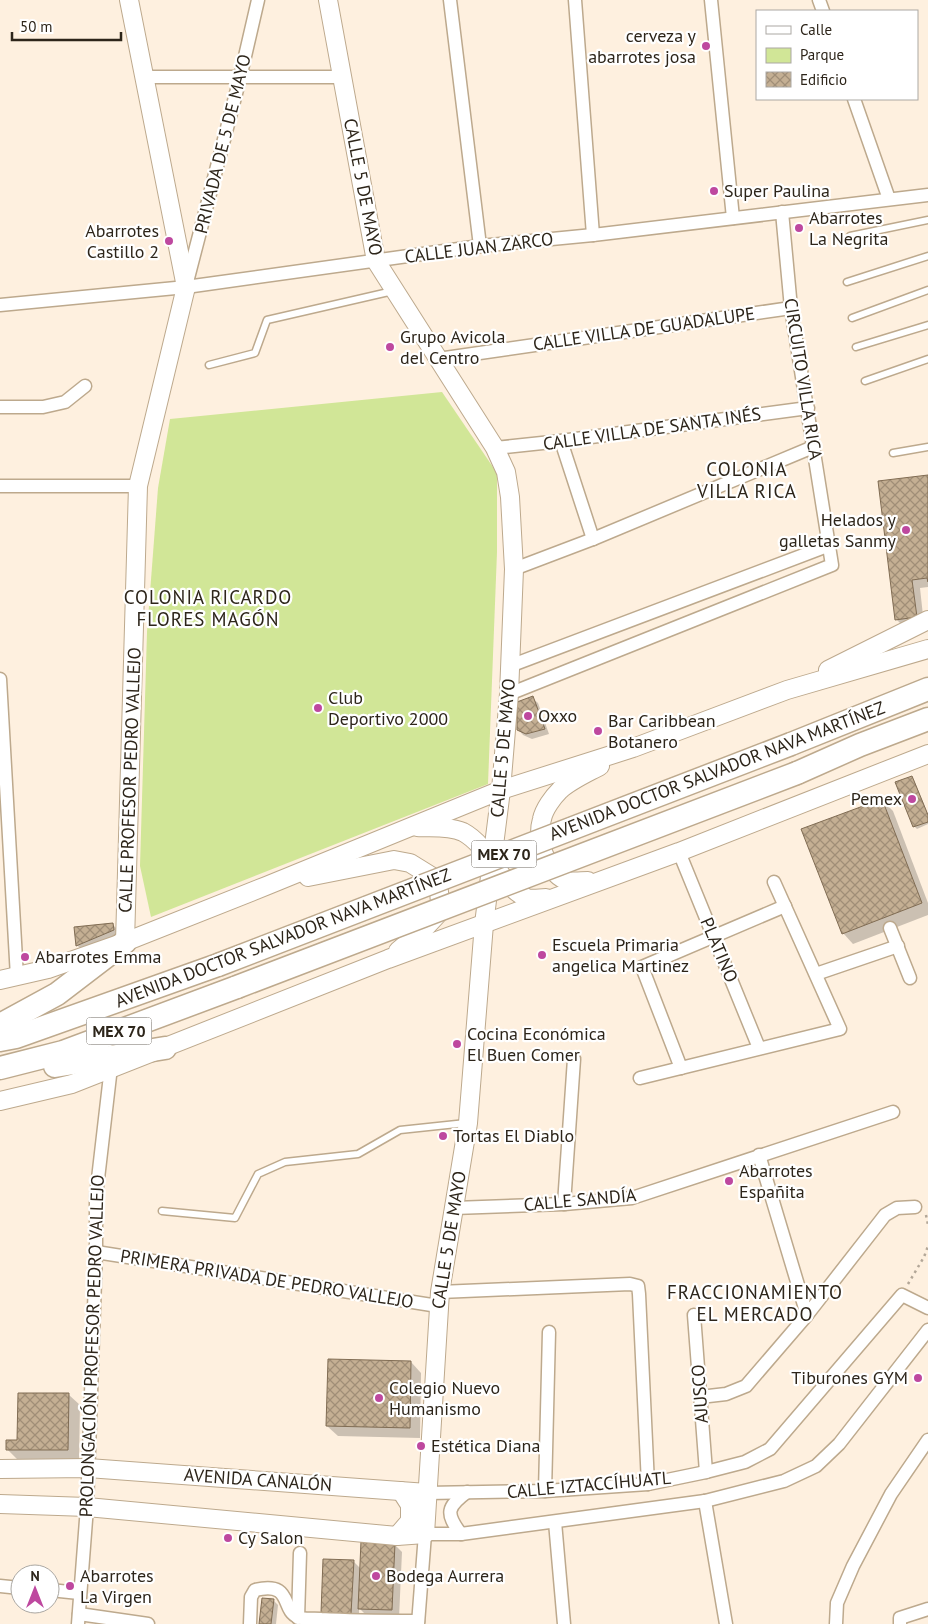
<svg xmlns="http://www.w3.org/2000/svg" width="928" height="1624" viewBox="0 0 928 1624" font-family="'PT Sans',sans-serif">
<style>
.green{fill:#d1e697}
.shadow{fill:#0003}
.building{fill:url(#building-cross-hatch);stroke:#806c53}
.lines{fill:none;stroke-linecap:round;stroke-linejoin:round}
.lane-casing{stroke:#bda98d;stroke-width:9}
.street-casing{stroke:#bda98d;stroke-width:15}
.secondary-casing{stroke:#bda98d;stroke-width:20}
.highway-casing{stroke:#bda98d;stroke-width:25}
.path{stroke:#b3a798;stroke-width:2.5;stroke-dasharray:2.5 4;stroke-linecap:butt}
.lane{stroke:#fff;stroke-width:6}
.street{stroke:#fff;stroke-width:12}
.secondary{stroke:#fff;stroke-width:18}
.highway{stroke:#fff;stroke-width:22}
.highway-bridge-casing{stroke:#bda98d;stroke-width:25;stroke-linecap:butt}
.highway-bridge{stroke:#fff;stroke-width:22}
.poi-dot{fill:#be489f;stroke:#fff;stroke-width:2}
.labels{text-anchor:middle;stroke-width:4.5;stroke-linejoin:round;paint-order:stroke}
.shield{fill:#fff;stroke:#6c665f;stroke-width:1}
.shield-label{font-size:16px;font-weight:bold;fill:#2d251a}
.poi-label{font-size:18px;fill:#2d251a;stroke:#fff;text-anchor:start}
.street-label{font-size:18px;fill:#2d251a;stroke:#fff}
.neighbourhood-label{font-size:19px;letter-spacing:1px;fill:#2d251a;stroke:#fff}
</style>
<defs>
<pattern id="building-cross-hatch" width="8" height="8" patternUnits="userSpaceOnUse" patternTransform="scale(1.25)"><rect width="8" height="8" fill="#c4af93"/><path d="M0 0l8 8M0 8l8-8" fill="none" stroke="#a08e77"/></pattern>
</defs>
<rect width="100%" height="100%" fill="#fef0df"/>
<path class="green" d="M 442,392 L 497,473 L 497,552 L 488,784 L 151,917 L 140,866 L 147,632 L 158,488 L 170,419 Z"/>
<g class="shadow">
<path d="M 928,476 L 928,587 L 920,588 L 924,625 L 904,627 L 896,619 Z"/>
<path d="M 532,698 L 538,703 L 549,734 L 532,739 L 523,735 L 518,729 Z"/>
<path d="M 912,777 L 914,780 L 928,814 L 928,824 L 917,829 L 914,826 Z"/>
<path d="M 882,800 L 893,811 L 928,903 L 928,915 L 853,944 L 843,933 Z"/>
<path d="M 113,925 L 118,930 L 119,935 L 83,951 L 78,946 L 75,928 Z"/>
<path d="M 411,1362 L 421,1373 L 420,1438 L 338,1436 L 327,1426 Z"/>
<path d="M 69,1395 L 80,1405 L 79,1461 L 18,1460 L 7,1449 L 19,1441 Z"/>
<path d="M 394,1544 L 402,1552 L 399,1618 L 367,1616 L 359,1608 L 359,1622 L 330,1621 L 324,1560 L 353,1561 L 361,1569 Z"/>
<path d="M 273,1600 L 278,1605 L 276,1624 L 260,1624 Z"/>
</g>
<g class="building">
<path d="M 928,475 L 928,582 L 927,578 L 912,580 L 917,617 L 895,620 L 878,481 Z"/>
<path d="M 533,696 L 545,729 L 526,734 L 517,730 L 517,702 Z"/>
<path d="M 912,776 L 928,815 L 928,822 L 913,827 L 895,782 Z"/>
<path d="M 882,799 L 922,903 L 842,934 L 801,829 Z"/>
<path d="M 113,923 L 114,930 L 76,946 L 74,927 Z"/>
<path d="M 328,1359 L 411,1361 L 410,1428 L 326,1426 Z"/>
<path d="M 18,1393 L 69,1393 L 68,1450 L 6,1450 L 6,1440 L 17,1440 Z"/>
<path d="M 361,1541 L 395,1543 L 392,1610 L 358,1609 Z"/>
<path d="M 323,1559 L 354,1560 L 351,1614 L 321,1613 Z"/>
<path d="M 262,1598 L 274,1599 L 271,1624 L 259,1624 Z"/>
</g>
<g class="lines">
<g class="lane-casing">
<g id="lane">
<path d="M 850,236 L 928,220"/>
<path d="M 847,282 L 928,256"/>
<path d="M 852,318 L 928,290"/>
<path d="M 856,347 L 928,325"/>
<path d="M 209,365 L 255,353 L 267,320 L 393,291"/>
<path d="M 865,381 L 928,359"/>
<path d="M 893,453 L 928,447"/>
<path d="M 162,1211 L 235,1218 L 258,1174 L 285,1162 L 358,1154 L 400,1130 L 466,1123"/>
</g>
</g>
<g class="street-casing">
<g id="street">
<path d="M 450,0 L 480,246"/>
<path d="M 575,0 L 593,235"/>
<path d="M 711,0 L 733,218"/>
<path d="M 819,0 L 823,11"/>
<path d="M 143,77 L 342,77"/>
<path d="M 854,99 L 889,199"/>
<path d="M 187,282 L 240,78 L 258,0"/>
<path d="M 0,305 L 186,287 L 480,246 L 593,235 L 928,195"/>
<path d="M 438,359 L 791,308"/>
<path d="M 0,407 L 43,407 L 65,402 L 85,386"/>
<path d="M 561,441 L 593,539"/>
<path d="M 495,448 L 561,441 L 808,408"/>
<path d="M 0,486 L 138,486"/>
<path d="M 514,569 L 593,539 L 813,447"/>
<path d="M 510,666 L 830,545"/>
<path d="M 0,679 L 17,977"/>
<path d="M 509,694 L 832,565 L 791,308 L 782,212"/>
<path d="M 679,852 L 759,1048"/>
<path d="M 890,928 L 910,978"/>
<path d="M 816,974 L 898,946"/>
<path d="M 681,1068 L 642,967 L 785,906"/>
<path d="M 640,1078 L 840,1029 L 774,882"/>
<path d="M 759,1155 L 807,1315"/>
<path d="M 564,1204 L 574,1059"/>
<path d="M 454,1208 L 564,1204 L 632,1198 L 893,1112"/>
<path d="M 96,1252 L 438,1306"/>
<path d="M 440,1292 L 630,1284 L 638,1286 L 639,1294 L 648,1484"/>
<path d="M 694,1315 L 706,1472"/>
<path d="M 700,1397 L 726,1394 L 746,1386 L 807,1315 L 885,1215 L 897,1208 L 915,1207"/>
<path d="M 545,1491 L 549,1332"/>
<path d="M 427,1493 L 545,1491 L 648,1484 L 706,1472 L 745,1462 L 770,1449 L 902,1295 L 928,1308"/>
<path d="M 705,1501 L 726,1624"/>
<path d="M 555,1522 L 564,1624"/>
<path d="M 461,1534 C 445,1513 447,1507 467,1492"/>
<path d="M 0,1586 L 20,1588"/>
<path d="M 50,1590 L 79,1593"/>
<path d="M 79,1614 L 148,1624"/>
<path d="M 298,1618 L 300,1553"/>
<path d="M 78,1624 L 87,1507 L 96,1252 L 96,1196 L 111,1067"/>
<path d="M 250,1624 L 251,1597 L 255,1590 C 294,1581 280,1610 298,1617 C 304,1620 314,1618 321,1619 C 353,1621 386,1621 418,1621"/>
<path d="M 418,1624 L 425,1534 L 461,1534 L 705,1501 L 784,1481 L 816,1466 L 839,1444 L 928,1330"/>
<path d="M 836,1624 L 837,1603 L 853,1566 L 891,1494 L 928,1440"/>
<path d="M 900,1624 L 900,1618 L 928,1609"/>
</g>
</g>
<g class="secondary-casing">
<g id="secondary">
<path d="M 828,670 L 928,620"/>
<path d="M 417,827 C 432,828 449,826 463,832 C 491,847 500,887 527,898 C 533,900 540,898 546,898"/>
<path d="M 308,877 L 394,860 L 410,863 L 431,876 L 437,884 L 439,892 L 440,902 L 437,915 L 423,930 L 398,951"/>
<path d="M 588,881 C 581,881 571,883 565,880 C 545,870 536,840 542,819 C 544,809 553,797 560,790 C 571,780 587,773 600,766"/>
<path d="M 125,942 L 138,486 L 186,287 L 129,0"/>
<path d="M 0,980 L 48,969 L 125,942 L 266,886 L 501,790 L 633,748 L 787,690 L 928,649"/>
<path d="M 0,1101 L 72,1084 L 388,959 L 679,852 L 928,754"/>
<path d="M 0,1469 L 88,1468 L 427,1493"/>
<path d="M 0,1504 L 87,1507 L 397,1536 L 425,1534 L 440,1292 L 468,1123 L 484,924 L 501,790 L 509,694 L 514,569 L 510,497 L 506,472 L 495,448 L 376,261 L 328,0"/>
<path d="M 397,1536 L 410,1521 L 410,1505 L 401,1491"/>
</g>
</g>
<g class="highway-casing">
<g id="highway">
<path d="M 791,744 L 928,689"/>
<path d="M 797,773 L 860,745 L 928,719"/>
<path d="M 0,1025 L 57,994 L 125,942"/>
<path d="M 0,1040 L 16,1037 L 218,965"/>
<path d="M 55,1066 L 165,1048"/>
<path d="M 0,1068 L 63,1052 L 237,987"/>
</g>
</g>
<g class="path">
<path d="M 926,1215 L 928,1225"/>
<path d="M 908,1284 L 924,1257 L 928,1246"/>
</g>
<use href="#lane" class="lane"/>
<use href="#street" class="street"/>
<use href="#secondary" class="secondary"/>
<use href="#highway" class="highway"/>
<g class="highway-bridge-casing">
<g id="highway-bridge">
<path d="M 218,965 L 791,744"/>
<path d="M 237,987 L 797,773"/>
</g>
</g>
<use href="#highway-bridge" class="highway-bridge"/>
</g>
<g class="poi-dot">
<circle cx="706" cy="46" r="5"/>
<circle cx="714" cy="191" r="5"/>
<circle cx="799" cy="228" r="5"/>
<circle cx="169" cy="241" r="5"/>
<circle cx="390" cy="347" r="5"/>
<circle cx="906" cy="530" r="5"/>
<circle cx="318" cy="708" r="5"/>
<circle cx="528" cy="716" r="5"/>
<circle cx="598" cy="731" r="5"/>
<circle cx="912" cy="799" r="5"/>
<circle cx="542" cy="955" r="5"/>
<circle cx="25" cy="957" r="5"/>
<circle cx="457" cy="1044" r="5"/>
<circle cx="443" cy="1136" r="5"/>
<circle cx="729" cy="1181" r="5"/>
<circle cx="918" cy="1378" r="5"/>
<circle cx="379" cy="1398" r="5"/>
<circle cx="421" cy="1446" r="5"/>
<circle cx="228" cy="1538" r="5"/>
<circle cx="376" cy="1576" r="5"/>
<circle cx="70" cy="1586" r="5"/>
</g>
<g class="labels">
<g class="shield">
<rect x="471.5" y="840.5" width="65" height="27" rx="4"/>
<rect x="86.5" y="1017.5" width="65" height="27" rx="4"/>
</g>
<g class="shield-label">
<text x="504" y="860">MEX 70</text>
<text x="119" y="1037">MEX 70</text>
</g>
<g class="poi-label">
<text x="696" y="42" text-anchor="end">cerveza y<tspan x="696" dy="21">abarrotes josa</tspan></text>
<text x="724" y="197">Super Paulina</text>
<text x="809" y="224">Abarrotes<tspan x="809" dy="21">La Negrita</tspan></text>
<text x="159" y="237" text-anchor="end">Abarrotes<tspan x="159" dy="21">Castillo 2</tspan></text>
<text x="400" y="343">Grupo Avicola<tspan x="400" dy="21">del Centro</tspan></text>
<text x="896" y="526" text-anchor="end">Helados y<tspan x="896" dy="21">galletas Sanmy</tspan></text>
<text x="328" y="704">Club<tspan x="328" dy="21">Deportivo 2000</tspan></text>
<text x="538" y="722">Oxxo</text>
<text x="608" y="727">Bar Caribbean<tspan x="608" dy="21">Botanero</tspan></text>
<text x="902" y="805" text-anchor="end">Pemex</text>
<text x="552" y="951">Escuela Primaria<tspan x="552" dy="21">angelica Martinez</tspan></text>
<text x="35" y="963">Abarrotes Emma</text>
<text x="467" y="1040">Cocina Económica<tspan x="467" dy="21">El Buen Comer</tspan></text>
<text x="453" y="1142">Tortas El Diablo</text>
<text x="739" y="1177">Abarrotes<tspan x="739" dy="21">Españita</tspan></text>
<text x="908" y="1384" text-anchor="end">Tiburones GYM</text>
<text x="389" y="1394">Colegio Nuevo<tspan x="389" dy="21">Humanismo</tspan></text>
<text x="431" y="1452">Estética Diana</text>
<text x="238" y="1544">Cy Salon</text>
<text x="80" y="1582">Abarrotes<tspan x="80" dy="21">La Virgen</tspan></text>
<text x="386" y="1582">Bodega Aurrera</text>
</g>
<g class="street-label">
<text transform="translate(223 144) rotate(-76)" y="6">PRIVADA DE 5 DE MAYO</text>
<text transform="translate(363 187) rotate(79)" y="6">CALLE 5 DE MAYO</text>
<text transform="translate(479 248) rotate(-7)" y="6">CALLE JUAN ZARCO</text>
<text transform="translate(644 329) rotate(-8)" y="6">CALLE VILLA DE GUADALUPE</text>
<text transform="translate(803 379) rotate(81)" y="6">CIRCUITO VILLA RICA</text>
<text transform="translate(652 429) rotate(-8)" y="6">CALLE VILLA DE SANTA INÉS</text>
<text transform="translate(503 748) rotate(-85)" y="6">CALLE 5 DE MAYO</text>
<text transform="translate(717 771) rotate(-21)" y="6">AVENIDA DOCTOR SALVADOR NAVA MARTÍNEZ</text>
<text transform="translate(130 780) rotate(-88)" y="6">CALLE PROFESOR PEDRO VALLEJO</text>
<text transform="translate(283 938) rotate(-21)" y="6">AVENIDA DOCTOR SALVADOR NAVA MARTÍNEZ</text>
<text transform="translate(719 950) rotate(67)" y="6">PLATINO</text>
<text transform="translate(580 1200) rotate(-5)" y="6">CALLE SANDÍA</text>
<text transform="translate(449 1240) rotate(-81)" y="6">CALLE 5 DE MAYO</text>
<text transform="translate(267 1279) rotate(9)" y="6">PRIMERA PRIVADA DE PEDRO VALLEJO</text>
<text transform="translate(92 1346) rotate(-88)" y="6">PROLONGACIÓN PROFESOR PEDRO VALLEJO</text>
<text transform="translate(700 1394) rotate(-94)" y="6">AJUSCO</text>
<text transform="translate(258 1480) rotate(4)" y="6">AVENIDA CANALÓN</text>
<text transform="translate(589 1485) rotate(-5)" y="6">CALLE IZTACCÍHUATL</text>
</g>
<g class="neighbourhood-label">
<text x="747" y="476">COLONIA<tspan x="747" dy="22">VILLA RICA</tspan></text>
<text x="208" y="604">COLONIA RICARDO<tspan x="208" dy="22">FLORES MAGÓN</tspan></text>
<text x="755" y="1299">FRACCIONAMIENTO<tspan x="755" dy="22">EL MERCADO</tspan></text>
</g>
</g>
<rect x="756" y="10" width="162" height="90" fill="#ffffff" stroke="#aba8a3"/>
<rect x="766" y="26" width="25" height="8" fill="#ffffff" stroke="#aba8a3"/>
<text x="800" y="35" font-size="15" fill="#2d251a">Calle</text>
<rect x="766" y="48" width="25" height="15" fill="#d1e697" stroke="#aba8a3"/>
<text x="800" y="60" font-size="15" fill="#2d251a">Parque</text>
<rect x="766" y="72" width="25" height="15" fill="url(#building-cross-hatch)" stroke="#aba8a3"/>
<text x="800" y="85" font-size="15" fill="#2d251a">Edificio</text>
<g transform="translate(35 1589)"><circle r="24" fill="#ffffff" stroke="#aba8a3"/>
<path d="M0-4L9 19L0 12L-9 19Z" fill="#be489f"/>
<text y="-8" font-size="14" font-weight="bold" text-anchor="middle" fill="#2d251a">N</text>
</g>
<path d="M12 32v8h109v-8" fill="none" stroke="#2d251a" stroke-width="2.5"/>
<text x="20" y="32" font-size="15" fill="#2d251a" stroke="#ffffff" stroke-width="4" paint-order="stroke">50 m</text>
</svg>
